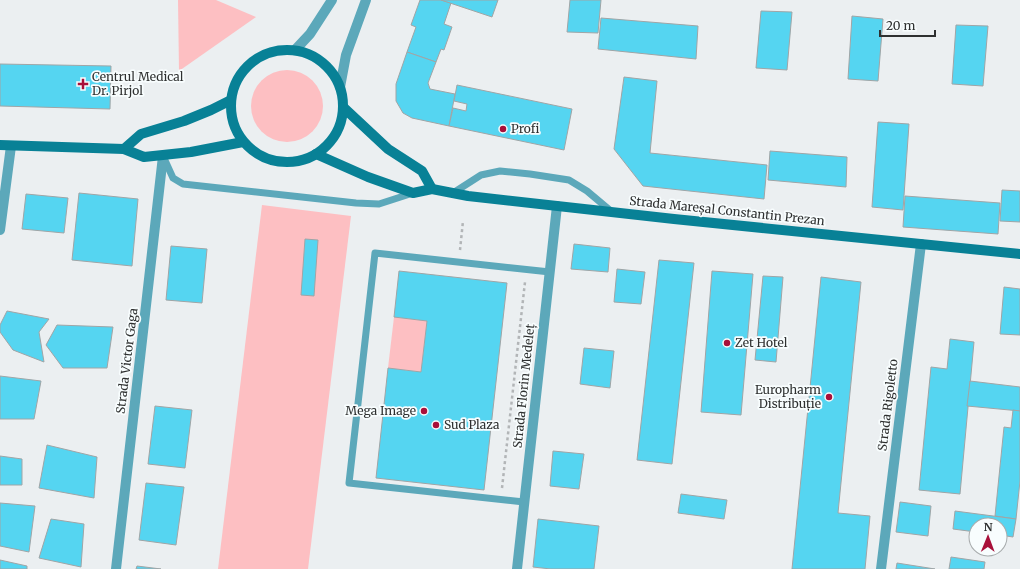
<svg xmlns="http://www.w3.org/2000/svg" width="1020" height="569" viewBox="0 0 1020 569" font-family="Merriweather,serif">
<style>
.green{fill:#fdbfc2}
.building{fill:#55d5f1;stroke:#a0a5a6}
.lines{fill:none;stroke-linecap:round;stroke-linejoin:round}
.path{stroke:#b2b5b7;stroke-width:2.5;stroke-dasharray:3 3;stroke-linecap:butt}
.service{stroke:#5ca8ba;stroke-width:7}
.minor{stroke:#5ca8ba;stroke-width:10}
.tertiary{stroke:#5ca8ba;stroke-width:10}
.secondary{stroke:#088196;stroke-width:10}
.poi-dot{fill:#a8103a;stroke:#f8fdfe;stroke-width:1.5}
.labels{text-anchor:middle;stroke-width:3.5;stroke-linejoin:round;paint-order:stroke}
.poi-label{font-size:12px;fill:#2e3030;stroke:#f8fdfe;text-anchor:start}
.street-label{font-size:12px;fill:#2e3030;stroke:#f8fdfe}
</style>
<rect width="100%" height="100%" fill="#ebeff1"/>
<g class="green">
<path d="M 178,0 L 216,0 L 256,17 L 179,71 Z"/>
<circle cx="287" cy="106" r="36"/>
<path d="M 262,205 L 351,216 L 308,569 L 218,569 Z"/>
<path d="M 394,317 L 427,321 L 421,372 L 388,368 Z"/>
</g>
<g class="building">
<path d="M 420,0 L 441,0 L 451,3 L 444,24 L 452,27 L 444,50 L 441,49 L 436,62 L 407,52 L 416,27 L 411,25 Z"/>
<path d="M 441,0 L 498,0 L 492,17 Z"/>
<path d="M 570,0 L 601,0 L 598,33 L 567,32 Z"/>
<path d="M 761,11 L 792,12 L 787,70 L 756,68 Z"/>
<path d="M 852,16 L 883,19 L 878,81 L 848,79 Z"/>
<path d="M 601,18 L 698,26 L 696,59 L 598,49 Z"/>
<path d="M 956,25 L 988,26 L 983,86 L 952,84 Z"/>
<path d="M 407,52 L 436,62 L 428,83 L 430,89 L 455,94 L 449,126 L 412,118 L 403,113 L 396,101 L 396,84 Z"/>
<path d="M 0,64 L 111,66 L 110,109 L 0,106 Z"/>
<path d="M 624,77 L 657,81 L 650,153 L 767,165 L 764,199 L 643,186 L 614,149 Z"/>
<path d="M 457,85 L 572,109 L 564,150 L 449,126 L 453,108 L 466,111 L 467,104 L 454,101 Z"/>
<path d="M 878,122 L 909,124 L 903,210 L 872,207 Z"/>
<path d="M 770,151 L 847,157 L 846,187 L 768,180 Z"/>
<path d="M 1002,190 L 1020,191 L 1020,222 L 1000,221 Z"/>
<path d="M 79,193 L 138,199 L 132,266 L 72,260 Z"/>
<path d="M 26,194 L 68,198 L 64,233 L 22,229 Z"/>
<path d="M 905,196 L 1000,203 L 998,234 L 903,227 Z"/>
<path d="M 305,239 L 318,240 L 314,296 L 301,295 Z"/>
<path d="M 574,244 L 610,248 L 608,272 L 571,269 Z"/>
<path d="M 171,246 L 207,249 L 202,303 L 166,300 Z"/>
<path d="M 659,260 L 694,263 L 672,464 L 637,460 Z"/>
<path d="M 617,269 L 645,272 L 641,304 L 614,302 Z"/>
<path d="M 399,271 L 507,283 L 484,490 L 376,478 L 388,368 L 421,372 L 427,321 L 394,317 Z"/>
<path d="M 712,271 L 753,274 L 741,415 L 701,412 Z"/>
<path d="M 763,276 L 783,277 L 776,362 L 755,360 Z"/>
<path d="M 821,277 L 861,282 L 838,513 L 870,516 L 865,569 L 792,569 Z"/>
<path d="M 1004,287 L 1020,289 L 1020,335 L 1000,334 Z"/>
<path d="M 7,311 L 49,319 L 39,332 L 44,362 L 13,350 L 0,332 L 0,325 Z"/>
<path d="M 57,325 L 113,327 L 107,368 L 63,368 L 46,345 Z"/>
<path d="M 950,339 L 974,342 L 960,494 L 919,490 L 931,367 L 947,369 Z"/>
<path d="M 584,348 L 614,351 L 610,388 L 580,384 Z"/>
<path d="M 0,376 L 41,381 L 34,419 L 0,419 Z"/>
<path d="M 970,381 L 1020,387 L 1020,411 L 967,406 Z"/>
<path d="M 155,406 L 192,410 L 185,468 L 148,464 Z"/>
<path d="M 1013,410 L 1020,411 L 1020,481 L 1016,519 L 995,516 L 1004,427 L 1011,428 Z"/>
<path d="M 47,445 L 97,457 L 94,498 L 39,488 Z"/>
<path d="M 553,451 L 584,454 L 579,489 L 550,486 Z"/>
<path d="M 0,456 L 22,459 L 22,485 L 0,485 Z"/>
<path d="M 146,483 L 184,487 L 176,545 L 139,540 Z"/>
<path d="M 681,494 L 727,500 L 724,519 L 678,513 Z"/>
<path d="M 900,502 L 931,506 L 928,536 L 896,532 Z"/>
<path d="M 0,503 L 35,506 L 29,552 L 0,546 Z"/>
<path d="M 955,511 L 1016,519 L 1013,537 L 1000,535 L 1000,525 L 976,525 L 976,532 L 953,529 Z"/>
<path d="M 51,519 L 84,524 L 81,567 L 39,558 Z"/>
<path d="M 538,519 L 599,526 L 594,569 L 551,569 L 533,567 Z"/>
<path d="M 951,557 L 985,562 L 984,569 L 949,569 Z"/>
<path d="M 0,560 L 27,566 L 27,569 L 0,569 Z"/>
<path d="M 897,563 L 935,569 L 896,569 Z"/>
<path d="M 137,566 L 161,569 L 136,569 Z"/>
</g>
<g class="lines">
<g class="path">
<path d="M 460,250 L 463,221"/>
<path d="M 502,488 L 525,282"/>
</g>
<g class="service">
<path d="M 163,156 L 173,178 L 183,184 L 356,203 L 379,204 L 413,193"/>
<path d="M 453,193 L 481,175 L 500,171 L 530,174 L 569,180 L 587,191 L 612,212"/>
<path d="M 524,502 L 349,483 L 375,253 L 550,272"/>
</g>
<g class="minor">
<path d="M 0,230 L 11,146"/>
<path d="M 116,569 L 163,156"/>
<path d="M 517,569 L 557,206"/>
<path d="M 881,569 L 921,244"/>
</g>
<g class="tertiary">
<path d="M 295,50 L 310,34 L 332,0"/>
<path d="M 340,87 L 346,55 L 366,0"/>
</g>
<g class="secondary">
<circle cx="287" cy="106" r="56"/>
<path d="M 343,107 L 388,149 L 422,171 L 432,189"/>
<path d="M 0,145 L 124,149 L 144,157 L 191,152 L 243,142"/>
<path d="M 124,149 L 141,134 L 184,121 L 211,110 L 231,100"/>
<path d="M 316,154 L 368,177 L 413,193 L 432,189 L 468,196 L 674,219 L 1020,254"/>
</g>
</g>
<g class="poi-dot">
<path d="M81 78h4v4h4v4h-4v4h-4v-4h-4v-4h4z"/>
<circle cx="503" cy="129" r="4"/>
<circle cx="727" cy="343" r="4"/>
<circle cx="829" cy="397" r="4"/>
<circle cx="424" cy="411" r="4"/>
<circle cx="436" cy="425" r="4"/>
</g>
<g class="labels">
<g class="poi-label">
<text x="92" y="81">Centrul Medical<tspan x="92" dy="14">Dr. Pirjol</tspan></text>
<text x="511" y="133">Profi</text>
<text x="735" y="347">Zet Hotel</text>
<text x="821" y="394" text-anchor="end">Europharm<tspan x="821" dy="14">Distribuție</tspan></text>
<text x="416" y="415" text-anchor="end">Mega Image</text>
<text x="444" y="429">Sud Plaza</text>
</g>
<g class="street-label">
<text transform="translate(727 211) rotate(6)" y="4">Strada Mareșal Constantin Prezan</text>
<text transform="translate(127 361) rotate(-83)" y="4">Strada Victor Gaga</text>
<text transform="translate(524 386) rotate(-84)" y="4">Strada Florin Medeleț</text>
<text transform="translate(888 405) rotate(-83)" y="4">Strada Rigoletto</text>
</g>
</g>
<g transform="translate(988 537) rotate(1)"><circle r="19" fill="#f8fdfe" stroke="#a7abac"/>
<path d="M0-3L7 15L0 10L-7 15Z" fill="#a8103a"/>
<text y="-6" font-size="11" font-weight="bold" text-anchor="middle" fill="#2e3030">N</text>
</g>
<path d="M880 30v6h55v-6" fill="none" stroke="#2e3030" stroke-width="2"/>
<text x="886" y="30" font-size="12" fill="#2e3030" stroke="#f8fdfe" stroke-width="3" paint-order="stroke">20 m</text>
</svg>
